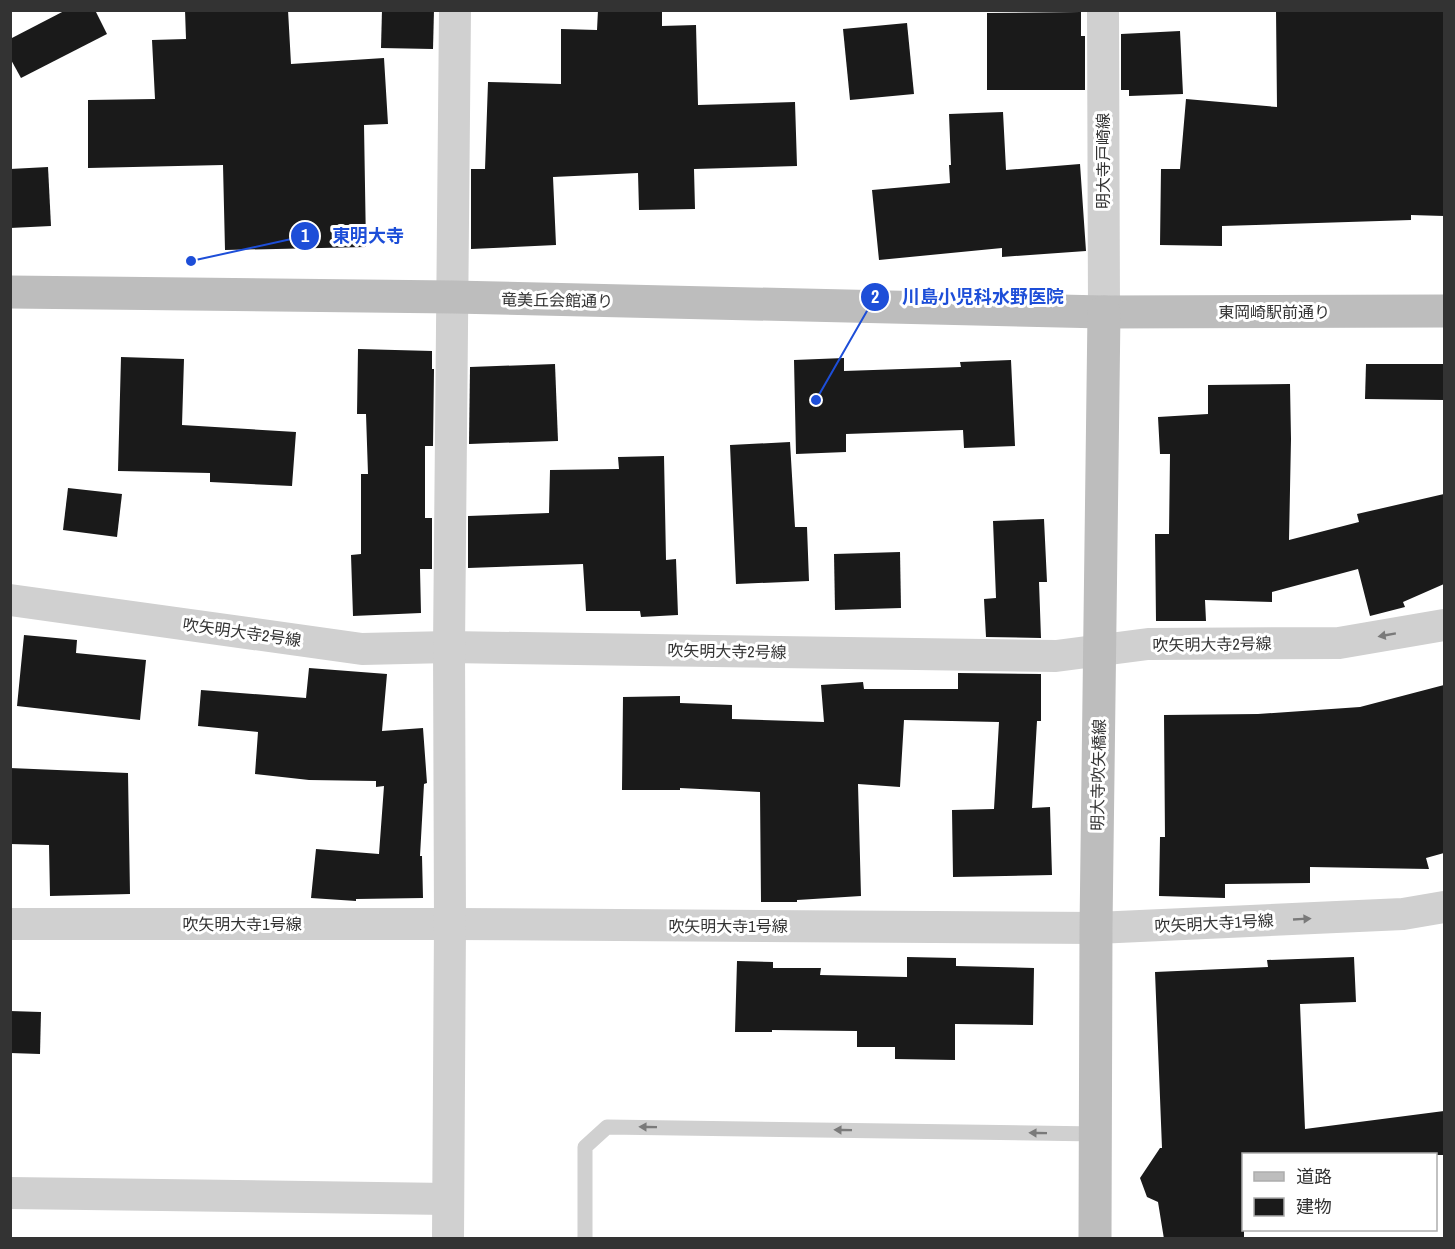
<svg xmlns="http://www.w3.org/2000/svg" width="1455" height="1249" viewBox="0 0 1455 1249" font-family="'Archivo Narrow','Noto Sans JP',sans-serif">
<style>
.building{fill:#1a1a1a}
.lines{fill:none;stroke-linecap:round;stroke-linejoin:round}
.lane{stroke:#d0d0d0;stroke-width:15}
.street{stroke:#d0d0d0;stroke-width:32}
.secondary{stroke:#bdbdbd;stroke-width:33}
.oneway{fill:#7a7a7a}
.labels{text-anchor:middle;stroke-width:6;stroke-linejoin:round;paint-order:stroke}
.street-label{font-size:16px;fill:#333;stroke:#fff}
.leader{fill:none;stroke:#1d4ed8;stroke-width:2}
.callout-dot{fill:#1d4ed8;stroke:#fff;stroke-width:2}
.mark-label{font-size:18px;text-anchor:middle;font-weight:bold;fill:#fff}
.callout-label{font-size:18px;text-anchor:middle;font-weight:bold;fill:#1d4ed8;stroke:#fff;stroke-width:6;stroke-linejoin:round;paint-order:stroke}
</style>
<rect width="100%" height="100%" fill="#fff"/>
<g class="building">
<path d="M 66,10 L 95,10 L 107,34 L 21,78 L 10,58 L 10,39 Z"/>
<path d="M 185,10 L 288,10 L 291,64 L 384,58 L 388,124 L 364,125 L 366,247 L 225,250 L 223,165 L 88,168 L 88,100 L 155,99 L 152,40 L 186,39 Z"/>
<path d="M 382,10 L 434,10 L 433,49 L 381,48 Z"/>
<path d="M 598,10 L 662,10 L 662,26 L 696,25 L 698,105 L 795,102 L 797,166 L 694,169 L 695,209 L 639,210 L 638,173 L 553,177 L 556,245 L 471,249 L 471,169 L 485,169 L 488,82 L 561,84 L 561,29 L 597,30 Z"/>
<path d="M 1276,10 L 1325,10 L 1325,12 L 1413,12 L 1413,10 L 1444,10 L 1444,216 L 1411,215 L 1411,220 L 1222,226 L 1222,246 L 1160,245 L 1161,169 L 1180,169 L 1186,99 L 1277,107 Z"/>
<path d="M 1081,12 L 1081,36 L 1085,36 L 1085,90 L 987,90 L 987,13 Z"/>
<path d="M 907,23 L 914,94 L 850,100 L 843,29 Z"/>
<path d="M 1180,31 L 1183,94 L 1129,96 L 1129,90 L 1121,90 L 1121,34 Z"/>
<path d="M 1003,112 L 1006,170 L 1080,164 L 1086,251 L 1002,257 L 1002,248 L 879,260 L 872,190 L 950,183 L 949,165 L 951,165 L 949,114 Z"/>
<path d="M 48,167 L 51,226 L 10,228 L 10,169 Z"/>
<path d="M 358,349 L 432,351 L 432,369 L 434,369 L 433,446 L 425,446 L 425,518 L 432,518 L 432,569 L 420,569 L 421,613 L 353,616 L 351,555 L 361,554 L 361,474 L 368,474 L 366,414 L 357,414 Z"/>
<path d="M 121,357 L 184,359 L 182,425 L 296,432 L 292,486 L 210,482 L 210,473 L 118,471 Z"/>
<path d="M 844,358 L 844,371 L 961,367 L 960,362 L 1011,360 L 1015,446 L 964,448 L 963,430 L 846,434 L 846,452 L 796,454 L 794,360 Z"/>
<path d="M 555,364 L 558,441 L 469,444 L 470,367 Z"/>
<path d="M 1366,364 L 1444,364 L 1444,400 L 1365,399 Z"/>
<path d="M 1290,384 L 1291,439 L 1289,540 L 1359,522 L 1357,514 L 1444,494 L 1444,584 L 1403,602 L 1405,607 L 1370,616 L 1358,569 L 1272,592 L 1272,602 L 1205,600 L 1206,621 L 1156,621 L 1155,534 L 1169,534 L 1170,454 L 1160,454 L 1158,417 L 1208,414 L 1208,385 Z"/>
<path d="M 790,442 L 795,527 L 807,527 L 809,581 L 736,584 L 730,445 Z"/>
<path d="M 664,456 L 666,560 L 676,559 L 678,615 L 641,617 L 640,611 L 586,611 L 583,564 L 468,568 L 468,516 L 549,513 L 550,470 L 619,469 L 618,457 Z"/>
<path d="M 68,488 L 122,494 L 117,537 L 63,530 Z"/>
<path d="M 1044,519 L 1047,582 L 1039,582 L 1041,638 L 986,637 L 984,599 L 996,598 L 993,521 Z"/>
<path d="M 900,552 L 901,608 L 835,610 L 834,554 Z"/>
<path d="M 24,635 L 77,640 L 76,653 L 146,660 L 140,720 L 17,706 Z"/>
<path d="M 309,668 L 387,674 L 382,731 L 423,728 L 427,783 L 424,784 L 420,856 L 422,856 L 423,898 L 356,899 L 356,901 L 311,898 L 316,849 L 379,854 L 384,786 L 376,787 L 376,781 L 309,780 L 255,774 L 258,732 L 198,726 L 201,690 L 306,698 Z"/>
<path d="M 958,673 L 1041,674 L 1041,721 L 1037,721 L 1032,808 L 1050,807 L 1052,875 L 953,877 L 952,810 L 994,809 L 999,722 L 904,720 L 900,787 L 858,784 L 861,896 L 797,900 L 797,902 L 761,902 L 760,792 L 680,788 L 680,790 L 622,790 L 623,697 L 680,696 L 680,703 L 732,705 L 732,719 L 824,722 L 821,685 L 863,682 L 864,689 L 958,689 Z"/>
<path d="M 1444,685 L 1444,853 L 1426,858 L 1429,869 L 1310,867 L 1310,883 L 1225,884 L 1225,898 L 1159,896 L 1160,837 L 1165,837 L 1164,715 L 1258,714 L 1360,707 Z"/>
<path d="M 10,768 L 128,773 L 130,894 L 50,896 L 49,845 L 10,844 Z"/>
<path d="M 907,957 L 956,958 L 956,966 L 1034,968 L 1033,1025 L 955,1024 L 955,1060 L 895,1059 L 895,1047 L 857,1047 L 857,1031 L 772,1030 L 772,1032 L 735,1032 L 737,961 L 773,962 L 773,968 L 821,968 L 820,975 L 907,977 Z"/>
<path d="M 1354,957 L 1356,1002 L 1300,1004 L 1305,1129 L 1444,1111 L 1444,1155 L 1244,1155 L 1244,1239 L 1164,1239 L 1158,1202 L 1147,1197 L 1140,1178 L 1160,1148 L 1162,1148 L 1155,972 L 1268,967 L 1267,960 Z"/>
<path d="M 10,1011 L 41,1012 L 40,1054 L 10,1053 Z"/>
</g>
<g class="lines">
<path class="lane" d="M 585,1238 L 585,1147 L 607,1127 L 1097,1134"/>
<g class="street">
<path d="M 1103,10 L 1104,312"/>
<path d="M 10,600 L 362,649 L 449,647 L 1056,656 L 1148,644 L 1339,643 L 1444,625"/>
<path d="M 10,924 L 450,924 L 1096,928 L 1403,914 L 1444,907"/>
<path d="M 10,1193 L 448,1199"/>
<path d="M 448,1238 L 450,924 L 449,647 L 455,10"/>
</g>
<g class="secondary">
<path d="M 10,292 L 453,297 L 1104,312 L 1444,311"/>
<path d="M 1095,1238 L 1096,928 L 1104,312"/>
</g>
</g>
<defs><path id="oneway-solid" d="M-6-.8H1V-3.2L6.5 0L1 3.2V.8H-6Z" transform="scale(1.5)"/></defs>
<g class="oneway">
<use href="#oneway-solid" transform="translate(1387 635) rotate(170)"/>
<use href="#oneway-solid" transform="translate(1302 919) rotate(-3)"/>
<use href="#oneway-solid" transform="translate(648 1127) rotate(-179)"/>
<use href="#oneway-solid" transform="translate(843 1130) rotate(-179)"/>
<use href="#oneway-solid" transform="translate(1038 1133) rotate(-179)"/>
</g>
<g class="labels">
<g class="street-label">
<text transform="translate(1103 161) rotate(-90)" y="6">明大寺戸崎線</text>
<text transform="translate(557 300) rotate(1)" y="6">竜美丘会館通り</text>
<text x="1274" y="318">東岡崎駅前通り</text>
<text transform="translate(242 632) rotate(8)" y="6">吹矢明大寺2号線</text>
<text transform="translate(1212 644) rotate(-1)" y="6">吹矢明大寺2号線</text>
<text transform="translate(727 651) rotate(1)" y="6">吹矢明大寺2号線</text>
<text transform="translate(1098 775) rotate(-89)" y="6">明大寺吹矢橋線</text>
<text transform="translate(1214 923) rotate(-3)" y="6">吹矢明大寺1号線</text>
<text x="242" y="930">吹矢明大寺1号線</text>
<text x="728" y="932">吹矢明大寺1号線</text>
</g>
</g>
<path class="leader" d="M191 261L305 236M816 400L875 297"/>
<g class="callout-dot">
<circle cx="191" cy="261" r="6"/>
<circle cx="816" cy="400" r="6"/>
<circle cx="305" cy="236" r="15"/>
<circle cx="875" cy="297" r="15"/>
</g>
<g class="mark-label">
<text x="305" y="242">1</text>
<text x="875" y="303">2</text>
</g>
<g class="callout-label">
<text x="368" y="242">東明大寺</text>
<text x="983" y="303">川島小児科水野医院</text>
</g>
<rect width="1455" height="1249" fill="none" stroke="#333333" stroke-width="24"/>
<rect x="1242" y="1153" width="195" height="78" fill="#ffffff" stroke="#adadad" stroke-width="1.5"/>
<rect x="1254" y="1172" width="30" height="9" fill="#bdbdbd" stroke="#adadad" stroke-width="1.5"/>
<text x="1296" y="1183" font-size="18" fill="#333333">道路</text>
<rect x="1254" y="1198" width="30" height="18" fill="#1a1a1a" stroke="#adadad" stroke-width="1.5"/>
<text x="1296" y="1213" font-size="18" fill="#333333">建物</text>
</svg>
